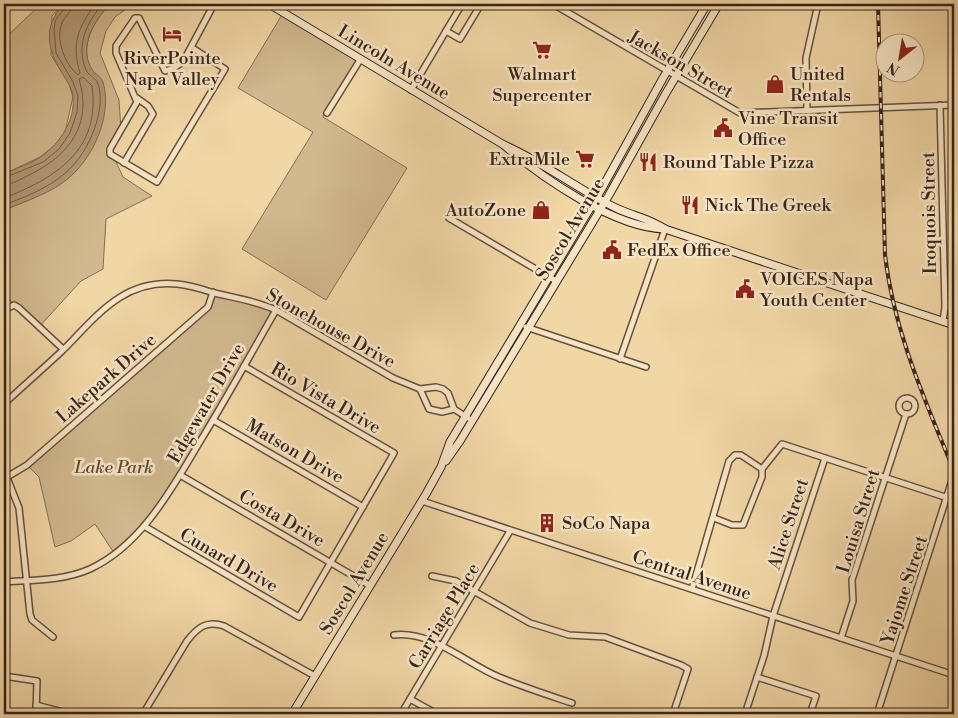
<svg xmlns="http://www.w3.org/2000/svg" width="958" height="718" viewBox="0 0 958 718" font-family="'Libre Bodoni',serif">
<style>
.green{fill:#d1b88e;stroke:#846e53}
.water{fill:#b29976;stroke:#816a50}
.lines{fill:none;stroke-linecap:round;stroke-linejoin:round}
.shore{stroke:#745e47;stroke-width:1}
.street-casing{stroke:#66503c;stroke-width:8}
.secondary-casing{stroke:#372418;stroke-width:9}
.street{stroke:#f6e4c5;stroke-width:5}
.secondary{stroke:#f6e4c5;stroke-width:7}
.rail-casing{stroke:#372418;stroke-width:4}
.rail{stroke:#f6e4c5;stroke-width:2;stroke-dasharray:5.5;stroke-linecap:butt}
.labels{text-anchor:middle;stroke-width:5;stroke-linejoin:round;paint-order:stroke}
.poi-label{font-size:18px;fill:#372418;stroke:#f6e4c5;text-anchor:start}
.street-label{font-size:18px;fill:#372418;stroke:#f6e4c5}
.park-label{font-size:18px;font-style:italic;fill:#5e4936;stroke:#f6e4c5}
</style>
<rect width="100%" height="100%" fill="#f1d6a6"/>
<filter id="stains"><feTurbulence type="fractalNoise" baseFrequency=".004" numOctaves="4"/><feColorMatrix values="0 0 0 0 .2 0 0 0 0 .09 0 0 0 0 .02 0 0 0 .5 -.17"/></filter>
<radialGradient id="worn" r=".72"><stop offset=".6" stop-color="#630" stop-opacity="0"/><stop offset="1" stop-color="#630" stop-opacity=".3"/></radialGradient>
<g class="green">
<path d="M 41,4 L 63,4 L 52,16 L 51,55 L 69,84 L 73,97 L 65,132 L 55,145 L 40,157 L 4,174 L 4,39 Z"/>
<path d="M 110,4 L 150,4 L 126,9 L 115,17 L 106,31 L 100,53 L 119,100 L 121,130 L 110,149 L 123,177 L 152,196 L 106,219 L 103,269 L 81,281 L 39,327 L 14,305 L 4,292 L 4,210 C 49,193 87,176 100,125 C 104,111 106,99 103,84 C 101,77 95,75 91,69 C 79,46 94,21 110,4 Z"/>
<path d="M 283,13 L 360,60 L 323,117 L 407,168 L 326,300 L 242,249 L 313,132 L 238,88 Z"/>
<path d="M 213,292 L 276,310 L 173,486 L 144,526 L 114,553 L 95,524 L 71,541 L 55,547 L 39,477 L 27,465 L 207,307 Z"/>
</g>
<path class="water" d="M 63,4 L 110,4 C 94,21 79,45 91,68 C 94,74 101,76 103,82 C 113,116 92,161 65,181 C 48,194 24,202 4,210 L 4,174 C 16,168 31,164 42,156 C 60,143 75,121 73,97 C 73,89 66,80 62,73 C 47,49 43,27 63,4 Z"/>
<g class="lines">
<g class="shore">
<path d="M 72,4 C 72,12 67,14 63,21 C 54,37 65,65 78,75 L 80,73 C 71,43 78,29 95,4"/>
<path d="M 4,178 L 43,162 L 59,149 L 70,133 L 77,112 L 78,96 L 73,82 L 56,53 L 54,29 L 56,19 L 65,8 L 66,4"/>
<path d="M 4,185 C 13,184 21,179 29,175 C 69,156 93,124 79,79 L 83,77 L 92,86 C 101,150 56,178 4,198"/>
<path d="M 4,205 C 47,189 77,175 94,130 C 99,116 103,99 98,84 C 96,78 89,76 86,70 C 76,46 86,22 103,4"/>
</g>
<g class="street-casing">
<g id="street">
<path d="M 553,4 L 740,113 L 954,105"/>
<path d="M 446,31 L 460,39 L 481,4"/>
<path d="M 191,47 L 225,69 L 157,182 L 110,154 L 110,149 L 137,102 L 116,53 L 116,46 L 135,18 L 139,18 L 165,71 L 174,68 L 183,62 L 214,4"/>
<path d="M 411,90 L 462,4"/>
<path d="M 940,105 L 945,307 L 943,321"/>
<path d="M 807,111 L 806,58 L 818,4"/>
<path d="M 327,113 L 360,60"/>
<path d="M 124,163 L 153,114 L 148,106 L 137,98"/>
<path d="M 449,218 L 556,281"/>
<path d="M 4,310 L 14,305 L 19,308 L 63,349"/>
<path d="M 526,327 L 646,367"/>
<path d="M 620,359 L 665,229"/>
<path d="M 420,389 L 429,409 L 442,412 L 454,409"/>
<circle cx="907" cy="406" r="8"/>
<path d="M 4,404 C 23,386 44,368 63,350 C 97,316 123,279 177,284 C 190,285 202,289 214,293 C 236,298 256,301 276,310 L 393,378 L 420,389 L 436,387 L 443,389 L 448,393 L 454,409 L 468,418"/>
<path d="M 213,420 L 363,507"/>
<path d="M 4,470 L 19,508 L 30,614 L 32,620 L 53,637"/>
<path d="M 180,475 L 369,585"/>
<path d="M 7,477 L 27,465 L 208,307 L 213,292"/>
<path d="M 422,501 L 954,675"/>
<path d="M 714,518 L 732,525 L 743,525 L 762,477 L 762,469 L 782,444 L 948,498"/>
<path d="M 144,526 L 299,617 L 394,453 L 244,366"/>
<path d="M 432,576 L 456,581 L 530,623 L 569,635 L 605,637 L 681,665 L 688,669 L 673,714"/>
<path d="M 4,582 C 32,580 63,581 90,569 C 144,544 174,484 204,435 C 229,394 252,352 276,310"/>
<path d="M 692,589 L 729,461 L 735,455 L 741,455 L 762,469"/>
<path d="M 394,635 C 431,630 467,664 499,677 C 523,687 548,695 572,703"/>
<path d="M 841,638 L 853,601 L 852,580 L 906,414"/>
<path d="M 4,676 L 37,681 L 36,714"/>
<path d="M 757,677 L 816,696 L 810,714"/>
<path d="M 410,699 L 437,714"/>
<path d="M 36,705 L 71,714"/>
<path d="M 143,714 L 187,641 C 198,627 207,620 224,626 L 315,676"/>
<path d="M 401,714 L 510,531"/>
<path d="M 745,714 L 764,656 L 773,616 L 825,458"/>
<path d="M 877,714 L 954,474"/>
</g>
</g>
<g class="secondary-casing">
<g id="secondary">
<path d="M 269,4 L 504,145 C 543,162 577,189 616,208 C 633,216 649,218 665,229"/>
<path d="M 504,145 C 542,178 615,228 665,229 L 954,325"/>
<path d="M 446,461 L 460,441 L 609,195 L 666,93 L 719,4"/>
<path d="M 292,714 L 426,494 L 441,467 L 450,442 L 601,190 L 663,78 L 707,4"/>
</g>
</g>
<use href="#street" class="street"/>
<use href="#secondary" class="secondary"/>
<g class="rail-casing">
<path id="rail" d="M 878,4 L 885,255 C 894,332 925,400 954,471"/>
</g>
<use href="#rail" class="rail"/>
</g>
<defs>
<g id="hotel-bare" transform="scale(1.5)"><path d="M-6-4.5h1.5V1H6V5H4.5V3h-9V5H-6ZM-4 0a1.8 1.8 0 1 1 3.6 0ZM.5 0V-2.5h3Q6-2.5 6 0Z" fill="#8f2418" stroke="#f6e4c5" stroke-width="2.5" paint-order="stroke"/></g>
<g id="supermarket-bare" transform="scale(1.5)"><path d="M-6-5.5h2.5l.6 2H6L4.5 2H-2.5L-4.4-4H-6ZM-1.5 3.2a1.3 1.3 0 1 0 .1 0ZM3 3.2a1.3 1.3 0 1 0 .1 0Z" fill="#8f2418" stroke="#f6e4c5" stroke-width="2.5" paint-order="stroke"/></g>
<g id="shop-bare" transform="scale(1.5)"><path d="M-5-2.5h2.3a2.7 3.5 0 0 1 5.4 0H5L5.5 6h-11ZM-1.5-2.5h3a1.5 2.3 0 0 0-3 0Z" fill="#8f2418" stroke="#f6e4c5" stroke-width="2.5" paint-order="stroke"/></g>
<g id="civic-bare" transform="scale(1.5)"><path d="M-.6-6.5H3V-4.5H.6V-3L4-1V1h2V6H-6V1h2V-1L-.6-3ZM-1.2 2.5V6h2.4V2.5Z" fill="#8f2418" stroke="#f6e4c5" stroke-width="2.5" paint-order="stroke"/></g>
<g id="restaurant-bare" transform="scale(1.5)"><path d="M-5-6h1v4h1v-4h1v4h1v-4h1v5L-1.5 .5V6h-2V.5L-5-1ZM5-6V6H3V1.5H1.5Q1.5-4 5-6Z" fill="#8f2418" stroke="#f6e4c5" stroke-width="2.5" paint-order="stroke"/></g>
<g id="building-bare" transform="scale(1.5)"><path d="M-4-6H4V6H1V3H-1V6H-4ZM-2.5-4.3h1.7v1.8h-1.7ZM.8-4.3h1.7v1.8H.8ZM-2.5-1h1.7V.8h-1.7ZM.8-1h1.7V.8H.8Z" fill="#8f2418" stroke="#f6e4c5" stroke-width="2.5" paint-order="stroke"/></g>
</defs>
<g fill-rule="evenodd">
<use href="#hotel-bare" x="172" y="34"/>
<use href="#supermarket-bare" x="542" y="50"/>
<use href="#shop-bare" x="775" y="84"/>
<use href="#civic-bare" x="723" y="128"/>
<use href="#supermarket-bare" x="585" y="159"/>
<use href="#restaurant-bare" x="648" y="162"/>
<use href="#restaurant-bare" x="690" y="205"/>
<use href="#shop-bare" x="541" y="210"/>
<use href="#civic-bare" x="612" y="250"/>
<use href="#civic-bare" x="745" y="289"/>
<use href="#building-bare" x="547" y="523"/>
</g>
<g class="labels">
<g class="poi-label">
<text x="172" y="64" text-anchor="middle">RiverPointe<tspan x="172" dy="21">Napa Valley</tspan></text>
<text x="542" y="80" text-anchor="middle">Walmart<tspan x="542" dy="21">Supercenter</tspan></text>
<text x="790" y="80">United<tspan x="790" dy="21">Rentals</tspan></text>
<text x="738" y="124">Vine Transit<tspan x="738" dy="21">Office</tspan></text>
<text x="570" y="165" text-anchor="end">ExtraMile</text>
<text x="663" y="168">Round Table Pizza</text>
<text x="705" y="211">Nick The Greek</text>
<text x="526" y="216" text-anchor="end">AutoZone</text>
<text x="627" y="256">FedEx Office</text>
<text x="760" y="285">VOICES Napa<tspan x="760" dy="21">Youth Center</tspan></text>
<text x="562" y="529">SoCo Napa</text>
</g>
<g class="street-label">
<text transform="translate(394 62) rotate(31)" y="6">Lincoln Avenue</text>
<text transform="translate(681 64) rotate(30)" y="6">Jackson Street</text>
<text transform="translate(929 213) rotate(-91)" y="6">Iroquois Street</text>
<text transform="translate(570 229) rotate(-59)" y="6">Soscol Avenue</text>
<text transform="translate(331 328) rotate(29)" y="6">Stonehouse Drive</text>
<text transform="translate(106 378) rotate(-41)" y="6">Lakepark Drive</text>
<text transform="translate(326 398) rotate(30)" y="6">Rio Vista Drive</text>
<text transform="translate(206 403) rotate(-60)" y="6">Edgewater Drive</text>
<text transform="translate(295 451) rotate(30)" y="6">Matson Drive</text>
<text transform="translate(282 518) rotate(30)" y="6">Costa Drive</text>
<text transform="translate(858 521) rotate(-73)" y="6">Louisa Street</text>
<text transform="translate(788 524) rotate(-72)" y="6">Alice Street</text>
<text transform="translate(229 560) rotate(30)" y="6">Cunard Drive</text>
<text transform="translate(692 575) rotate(18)" y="6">Central Avenue</text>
<text transform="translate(354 583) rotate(-59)" y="6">Soscol Avenue</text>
<text transform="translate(904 590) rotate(-72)" y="6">Yajome Street</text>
<text transform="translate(444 616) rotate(-59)" y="6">Carriage Place</text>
</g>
<g class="park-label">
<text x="114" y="473">Lake Park</text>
</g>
</g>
<rect width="958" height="718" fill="none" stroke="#f1d6a6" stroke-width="20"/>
<rect x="5" y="5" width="948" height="708" fill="none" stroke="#372418" stroke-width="2.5"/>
<rect x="10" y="10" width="938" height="698" fill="none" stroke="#372418"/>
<g transform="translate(900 58) rotate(211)"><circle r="24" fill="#f6e4c5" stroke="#aa9780"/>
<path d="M0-4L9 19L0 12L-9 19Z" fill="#8f2418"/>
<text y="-8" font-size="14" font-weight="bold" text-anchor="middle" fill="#372418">N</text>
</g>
<rect width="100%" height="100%" filter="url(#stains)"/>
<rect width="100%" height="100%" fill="url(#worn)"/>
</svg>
